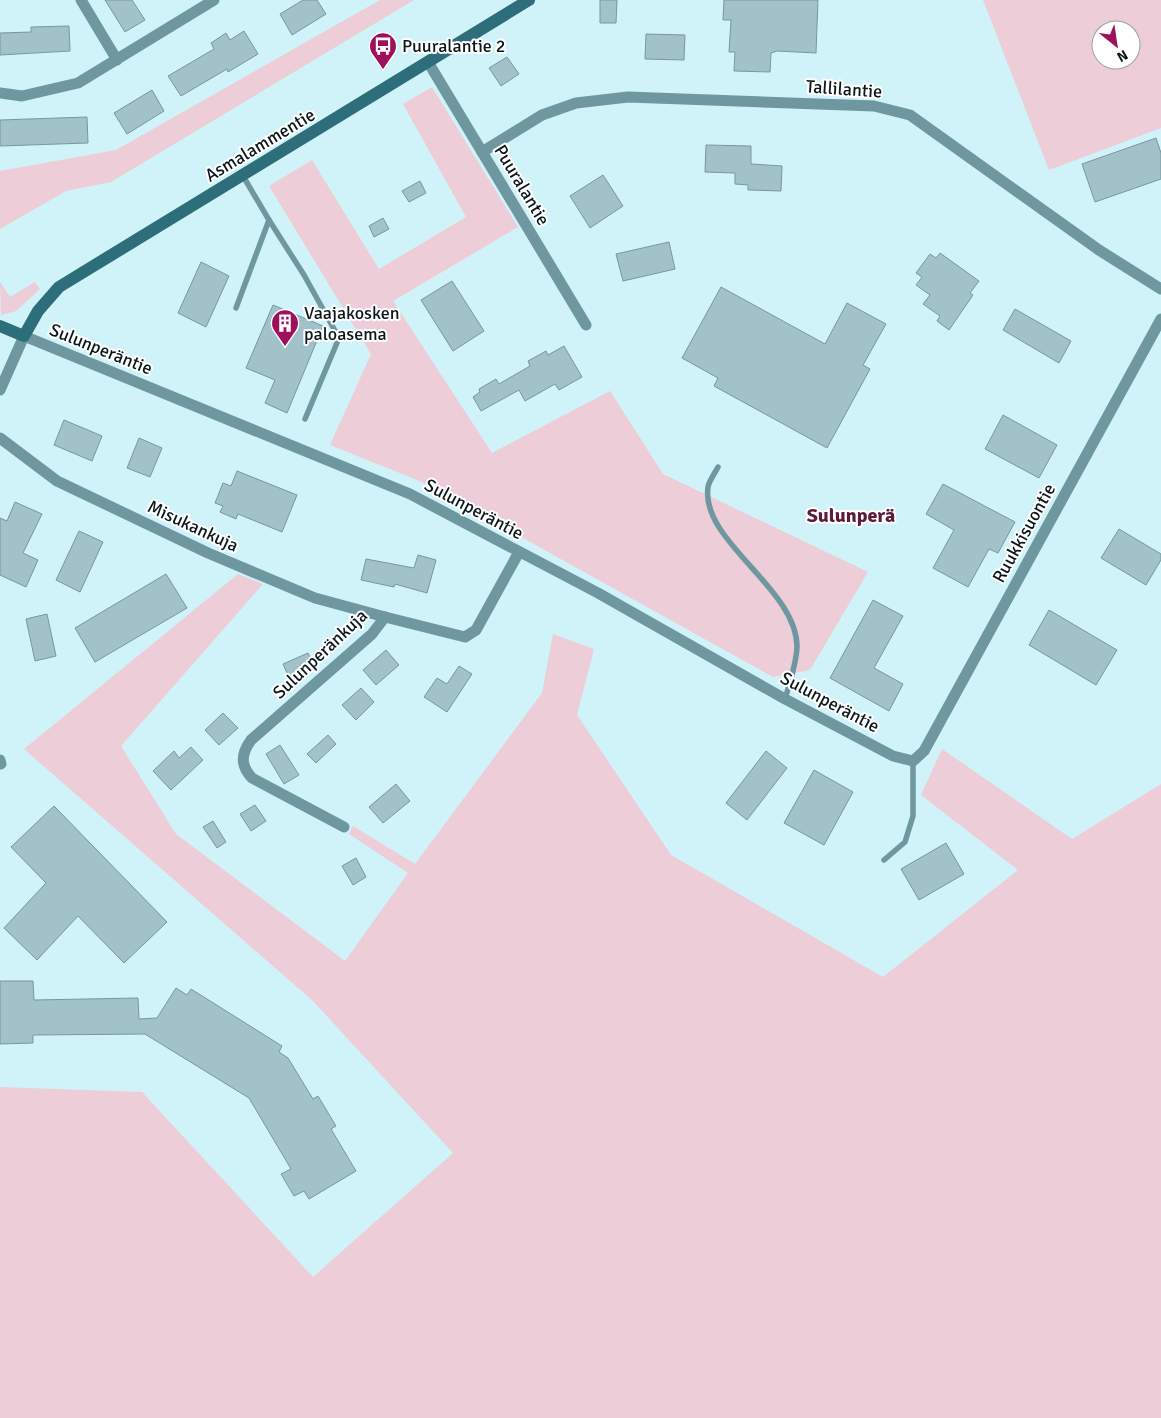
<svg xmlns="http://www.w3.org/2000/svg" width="1161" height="1418" viewBox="0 0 1161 1418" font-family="Signika,sans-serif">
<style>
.green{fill:#edcdd7;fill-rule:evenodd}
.building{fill:#a1c2c9;stroke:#77979d}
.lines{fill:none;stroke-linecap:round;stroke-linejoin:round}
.lane{stroke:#6f979f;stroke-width:5.5}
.street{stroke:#6f979f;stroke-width:11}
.secondary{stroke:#2d6e7a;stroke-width:12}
.labels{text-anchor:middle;stroke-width:4;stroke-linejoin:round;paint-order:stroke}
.poi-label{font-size:18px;fill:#0a1619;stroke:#fff;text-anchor:start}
.street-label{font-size:18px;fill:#0a1619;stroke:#fff}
.quarter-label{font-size:20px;font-weight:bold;fill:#5c1b38;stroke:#fff}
</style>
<rect width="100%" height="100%" fill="#d0f2f9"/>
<g class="green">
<path d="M 380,0 L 414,0 L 111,182 L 66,191 L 0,229 L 0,171 L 116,150 Z"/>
<path d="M 983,0 L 1161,0 L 1161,128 L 1049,170 ZM 1101,30 L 1131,30 L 1131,60 L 1101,60 Z"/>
<path d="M 432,87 L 518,227 L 393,301 L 492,453 L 610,391 L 663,474 L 868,572 L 810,670 L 773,677 L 422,482 L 330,445 L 371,354 L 269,186 L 312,160 L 379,269 L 466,217 L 403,104 Z"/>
<path d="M 0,282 L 10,297 L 35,282 L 40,289 L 16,311 L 1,315 Z"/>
<path d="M 238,574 L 263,584 L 121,746 L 176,834 L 345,961 L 408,873 L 349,834 L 353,826 L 415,864 L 542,693 L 553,634 L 594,649 L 577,715 L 671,855 L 883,977 L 1018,870 L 921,795 L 942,749 L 1072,839 L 1161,784 L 1161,1418 L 0,1418 L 0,1087 L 142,1092 L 313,1277 L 453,1153 L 312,1000 L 24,749 Z"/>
</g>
<g class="building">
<path d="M 105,0 L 132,0 L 145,20 L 125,32 Z"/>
<path d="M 303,0 L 317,0 L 326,14 L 292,35 L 280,14 Z"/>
<path d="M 600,0 L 617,0 L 616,23 L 600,23 Z"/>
<path d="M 724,0 L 818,0 L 816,53 L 777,51 L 771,53 L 770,72 L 734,71 L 735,52 L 729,52 L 731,20 L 723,20 Z"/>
<path d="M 69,26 L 70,51 L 0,55 L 0,33 L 31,32 L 31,27 Z"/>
<path d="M 244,31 L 258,54 L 228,72 L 227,69 L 181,96 L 168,76 L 214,49 L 211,43 L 226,33 L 230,40 Z"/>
<path d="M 646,34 L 685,35 L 684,60 L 645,59 Z"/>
<path d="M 507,57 L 519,74 L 501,86 L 489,68 Z"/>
<path d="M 152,90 L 164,111 L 127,134 L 114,113 Z"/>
<path d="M 87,117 L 88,143 L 0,146 L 0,120 Z"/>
<path d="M 1156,138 L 1161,153 L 1161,179 L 1095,202 L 1082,164 Z"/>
<path d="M 706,145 L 751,146 L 751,164 L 782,166 L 781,191 L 748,190 L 748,185 L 735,184 L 735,173 L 705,172 Z"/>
<path d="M 603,175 L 623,206 L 590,228 L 570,196 Z"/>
<path d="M 420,181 L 426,193 L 409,202 L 402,191 Z"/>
<path d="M 383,218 L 389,229 L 374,237 L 369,226 Z"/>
<path d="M 669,242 L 675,269 L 623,281 L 616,254 Z"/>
<path d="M 940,253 L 979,281 L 970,293 L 973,295 L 949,330 L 937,321 L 940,316 L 923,304 L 930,295 L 916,285 L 922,277 L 916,273 L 930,254 L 936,258 Z"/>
<path d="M 201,262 L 229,276 L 206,327 L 178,313 Z"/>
<path d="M 452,281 L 484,331 L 453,351 L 421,300 Z"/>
<path d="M 721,287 L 825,344 L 847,303 L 886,324 L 863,365 L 870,369 L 827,448 L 714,386 L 718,378 L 682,358 Z"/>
<path d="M 273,305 L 323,326 L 287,413 L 265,403 L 275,380 L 246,368 Z"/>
<path d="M 1015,309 L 1071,341 L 1059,363 L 1003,330 Z"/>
<path d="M 564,346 L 582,377 L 559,390 L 555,384 L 525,401 L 519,390 L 481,411 L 473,397 L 480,392 L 479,389 L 496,379 L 499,384 L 530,366 L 528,361 L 546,351 L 548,355 Z"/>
<path d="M 1003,415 L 1057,445 L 1039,478 L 985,449 Z"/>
<path d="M 64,420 L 102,436 L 92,461 L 54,445 Z"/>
<path d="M 139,438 L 162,448 L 150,477 L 127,468 Z"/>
<path d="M 237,471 L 297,495 L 282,532 L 238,514 L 236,519 L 220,512 L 223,506 L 215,503 L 223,483 L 231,486 Z"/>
<path d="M 943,484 L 1015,522 L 998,553 L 989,549 L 968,587 L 933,568 L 954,530 L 926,514 Z"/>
<path d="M 15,502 L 42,514 L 23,553 L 38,560 L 26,587 L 0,575 L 0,518 L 7,521 Z"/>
<path d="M 1119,529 L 1161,554 L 1161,560 L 1146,585 L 1101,558 Z"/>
<path d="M 79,531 L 103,542 L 80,592 L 56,580 Z"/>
<path d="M 418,555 L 436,560 L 427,593 L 395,584 L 394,587 L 361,580 L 366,559 L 414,568 Z"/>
<path d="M 166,574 L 187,608 L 95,662 L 75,628 Z"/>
<path d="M 873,600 L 903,616 L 874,668 L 903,684 L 889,711 L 830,678 Z"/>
<path d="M 1049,610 L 1117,650 L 1096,685 L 1029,645 Z"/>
<path d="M 47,614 L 56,656 L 35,661 L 26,619 Z"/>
<path d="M 386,650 L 399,665 L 376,685 L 363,670 Z"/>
<path d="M 308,653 L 313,664 L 301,669 L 304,676 L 291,682 L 283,664 Z"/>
<path d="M 459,666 L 472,674 L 447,712 L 424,697 L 437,678 L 447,684 Z"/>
<path d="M 361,688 L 374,702 L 356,720 L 342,705 Z"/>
<path d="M 223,713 L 238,728 L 219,745 L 205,730 Z"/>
<path d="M 328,735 L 336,744 L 316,763 L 307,754 Z"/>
<path d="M 280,745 L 299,775 L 284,784 L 266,754 Z"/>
<path d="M 191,747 L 203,760 L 171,790 L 153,771 L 174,751 L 179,758 Z"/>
<path d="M 766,751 L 787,768 L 747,820 L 726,803 Z"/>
<path d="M 814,770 L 853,792 L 824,845 L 784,823 Z"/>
<path d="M 396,784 L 410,801 L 383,823 L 369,807 Z"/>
<path d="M 255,805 L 266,821 L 251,831 L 240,814 Z"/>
<path d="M 54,806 L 167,922 L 124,963 L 78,916 L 37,960 L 4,928 L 46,883 L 11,847 Z"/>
<path d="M 213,821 L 226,842 L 217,848 L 203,827 Z"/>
<path d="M 946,843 L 964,874 L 919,900 L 901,869 Z"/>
<path d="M 356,858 L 366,877 L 353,885 L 342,866 Z"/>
<path d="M 0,981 L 33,981 L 34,1000 L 138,998 L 139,1019 L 157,1018 L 176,988 L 187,995 L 191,989 L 282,1046 L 279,1052 L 288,1058 L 313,1099 L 318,1096 L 336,1126 L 331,1129 L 356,1171 L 309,1199 L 304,1191 L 294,1196 L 281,1174 L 291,1169 L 249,1098 L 145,1034 L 33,1035 L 33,1043 L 0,1044 Z"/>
</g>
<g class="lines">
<g class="lane">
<path d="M 269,220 L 304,275 L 339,338 L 305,419"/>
<path d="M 236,308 L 269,220 L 243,176"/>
<path d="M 718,467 C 715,473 709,481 708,487 C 700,541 797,588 797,647 C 796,665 790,682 785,699"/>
<path d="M 884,860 L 905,842 L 913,816 L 913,761"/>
</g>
<g class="street">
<path d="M 81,0 L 117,60"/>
<path d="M 428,62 L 586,325"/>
<path d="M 0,93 L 22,96 L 78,83 L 214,0"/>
<path d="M 482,152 L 542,115 L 576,103 L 628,97 L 874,106 L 910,115 L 1099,250 L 1161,289"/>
<path d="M 0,390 L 24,336 L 410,494 L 598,593 L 785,699 L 893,756 L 913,761 L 924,751 L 1161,319"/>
<path d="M 0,438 L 57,481 L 208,553 L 315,598 L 385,617"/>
<path d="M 0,760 L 1,764"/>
<path d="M 344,827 L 252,778 C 240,765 241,754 251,740 L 372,634 L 385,617 L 465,637 L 476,630 L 519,552"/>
</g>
<path class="secondary" d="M 0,326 L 24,336 L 38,311 L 59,287 L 529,0"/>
</g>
<defs>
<g id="bus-pin" transform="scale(1.4375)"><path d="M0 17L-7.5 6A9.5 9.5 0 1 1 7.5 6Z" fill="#9e105c" stroke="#fff"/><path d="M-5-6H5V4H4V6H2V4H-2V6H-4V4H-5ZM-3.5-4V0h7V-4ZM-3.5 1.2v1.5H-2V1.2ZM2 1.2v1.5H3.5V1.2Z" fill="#fff"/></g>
<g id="building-pin" transform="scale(1.4375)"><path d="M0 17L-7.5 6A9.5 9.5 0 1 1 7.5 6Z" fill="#9e105c" stroke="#fff"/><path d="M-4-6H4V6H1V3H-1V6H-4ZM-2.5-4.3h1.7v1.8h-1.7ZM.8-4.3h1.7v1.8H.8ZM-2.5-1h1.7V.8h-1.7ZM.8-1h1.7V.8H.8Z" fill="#fff"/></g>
</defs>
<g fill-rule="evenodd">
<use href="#bus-pin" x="383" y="46"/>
<use href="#building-pin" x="285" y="323"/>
</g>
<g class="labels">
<g class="poi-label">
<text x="402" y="52">Puuralantie 2</text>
<text x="304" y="319">Vaajakosken<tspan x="304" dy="21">paloasema</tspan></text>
</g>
<g class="street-label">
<text transform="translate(844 89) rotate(4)" y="6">Tallilantie</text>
<text transform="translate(260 145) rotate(-31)" y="6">Asmalammentie</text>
<text transform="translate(522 185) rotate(59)" y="6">Puuralantie</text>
<text transform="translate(101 349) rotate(22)" y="6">Sulunperäntie</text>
<text transform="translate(474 509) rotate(28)" y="6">Sulunperäntie</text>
<text transform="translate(193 526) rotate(25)" y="6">Misukankuja</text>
<text transform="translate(1024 533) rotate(-61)" y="6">Ruukkisuontie</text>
<text transform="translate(320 654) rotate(-43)" y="6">Sulunperänkuja</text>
<text transform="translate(830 702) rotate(28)" y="6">Sulunperäntie</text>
</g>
<g class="quarter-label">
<text x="851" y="522">Sulunperä</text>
</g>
</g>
<g transform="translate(1116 45) rotate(150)"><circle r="24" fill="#ffffff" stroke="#9da2a3"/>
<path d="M0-4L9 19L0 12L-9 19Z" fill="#9e105c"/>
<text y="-8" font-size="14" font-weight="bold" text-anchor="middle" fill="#0a1619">N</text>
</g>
</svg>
